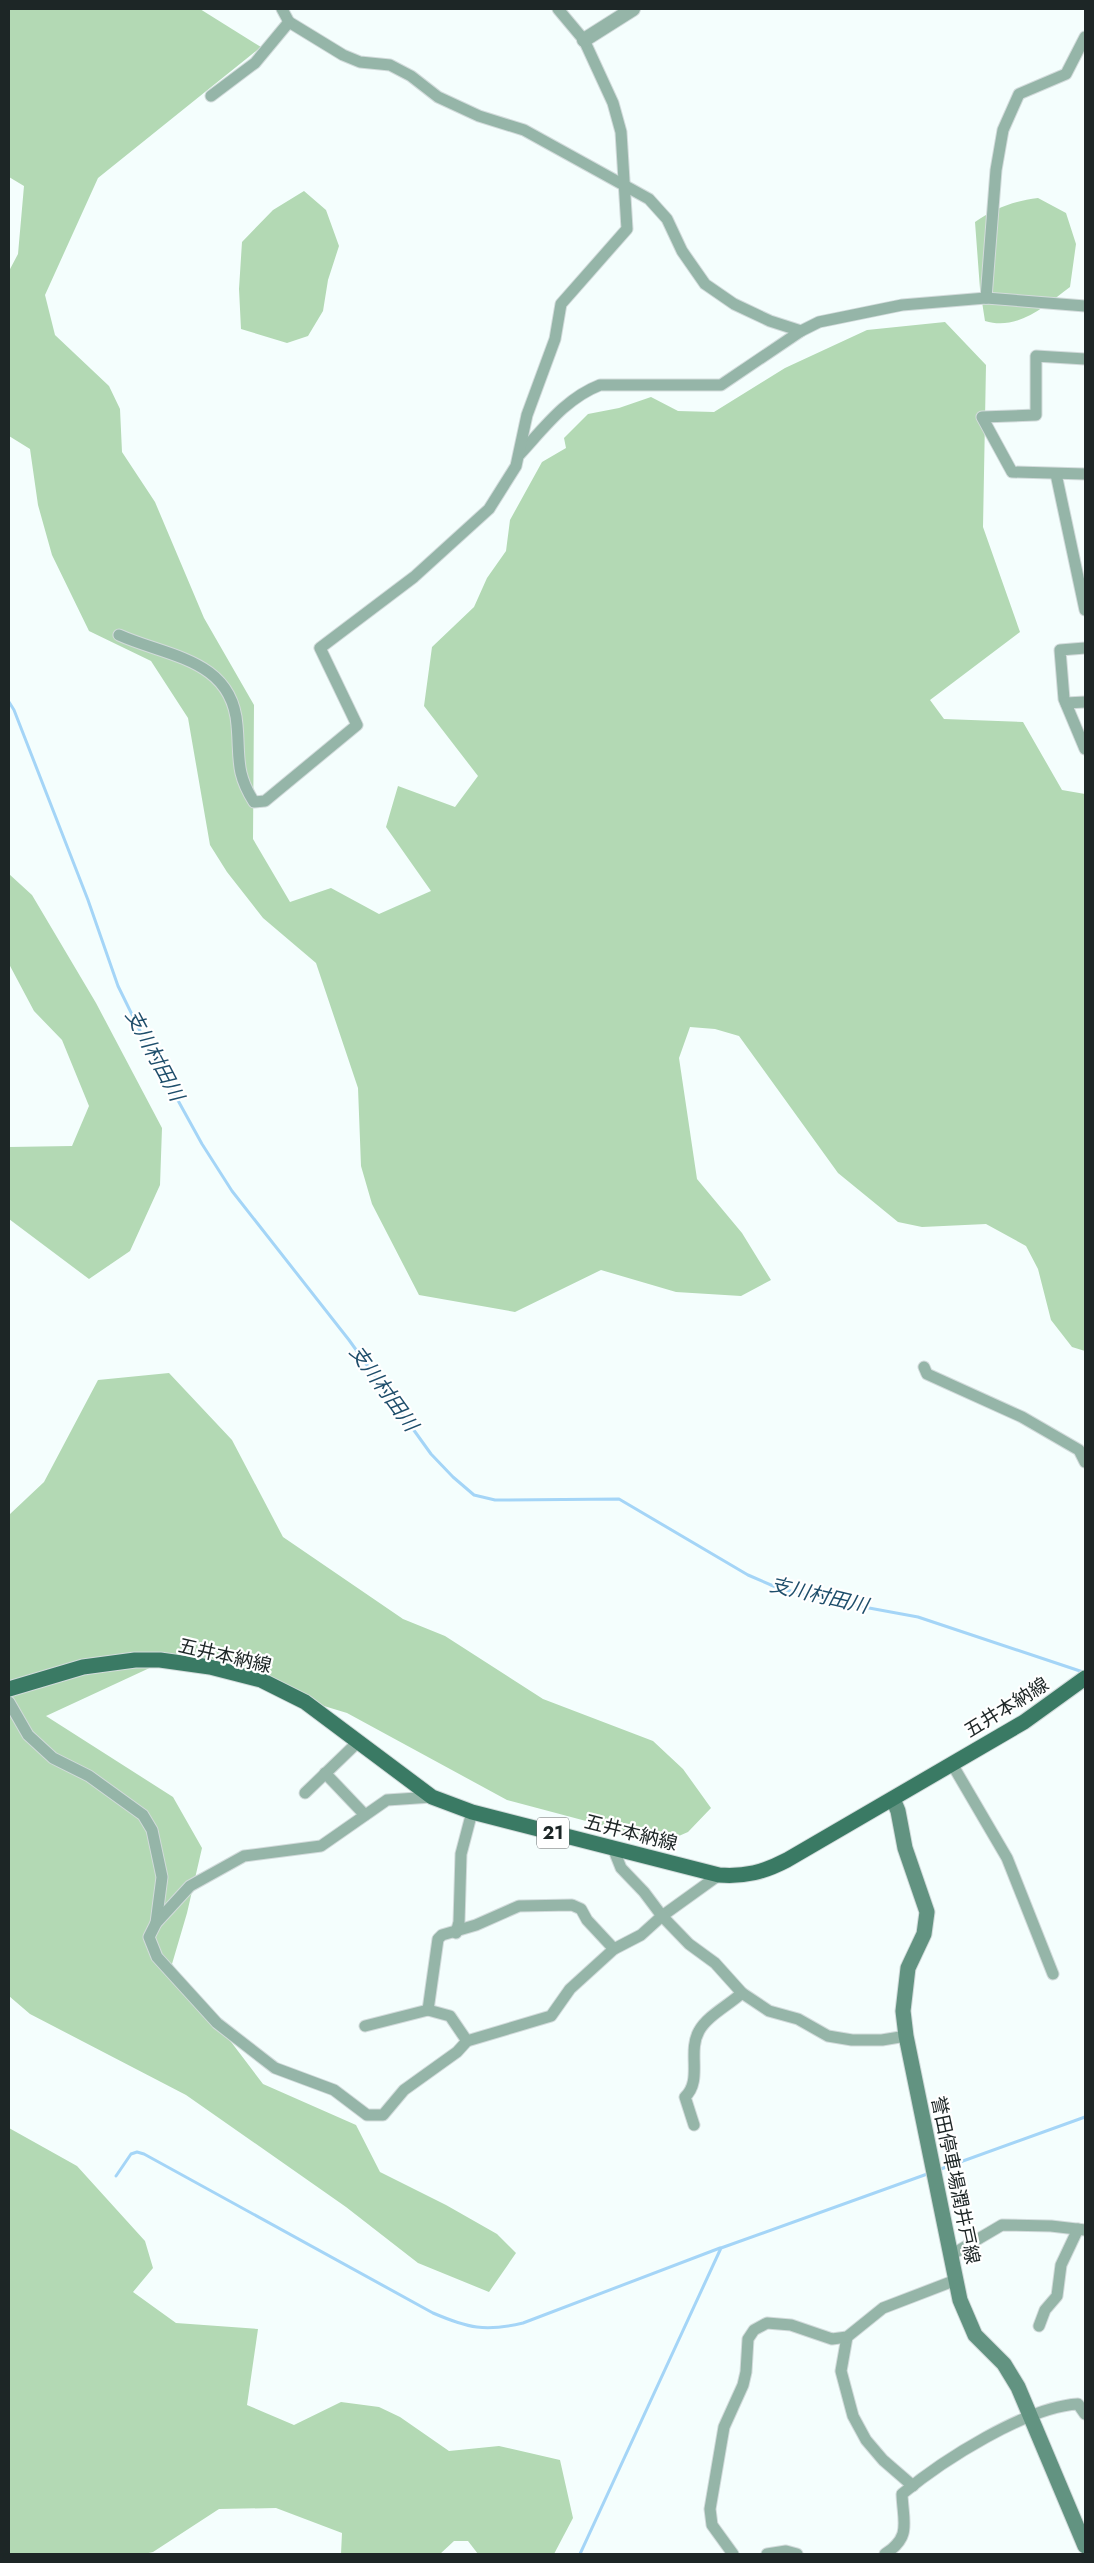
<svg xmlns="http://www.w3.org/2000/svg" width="1094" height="2563" viewBox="0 0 1094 2563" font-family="Jost,'Noto Sans JP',sans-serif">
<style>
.green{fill:#b3d9b4}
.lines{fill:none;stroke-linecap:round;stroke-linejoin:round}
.stream{stroke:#a4d5f7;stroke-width:3}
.minor-casing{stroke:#d2dbdb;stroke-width:13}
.tertiary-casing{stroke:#d2dbdb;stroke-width:16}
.secondary-casing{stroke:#d2dbdb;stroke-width:17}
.primary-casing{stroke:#d2dbdb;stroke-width:17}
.minor{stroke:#95b5a8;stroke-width:11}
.tertiary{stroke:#95b5a8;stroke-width:14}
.secondary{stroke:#629381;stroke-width:15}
.primary{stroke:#3a7a64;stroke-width:15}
.labels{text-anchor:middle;stroke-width:4.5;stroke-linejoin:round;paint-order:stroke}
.shield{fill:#fff;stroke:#616767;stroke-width:1}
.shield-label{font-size:18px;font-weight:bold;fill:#1d2626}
.street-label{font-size:19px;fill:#1d2626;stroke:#fff}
.water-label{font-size:20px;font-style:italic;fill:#1e4e6b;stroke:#fff}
</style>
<rect width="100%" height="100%" fill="#f4fefd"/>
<g class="green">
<path d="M 9,9 L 200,9 L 261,47 L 98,178 L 45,295 L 55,335 L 109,386 L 120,409 L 122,452 L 155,502 L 204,618 L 254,705 L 253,839 L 290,902 L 331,888 L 379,914 L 431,891 L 386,827 L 398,786 L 455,807 L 478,776 L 424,706 L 432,647 L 474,607 L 487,578 L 506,551 L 510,520 L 542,462 L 566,448 L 564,438 L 588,414 L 619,408 L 651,397 L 678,411 L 714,412 L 785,368 L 867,330 L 945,322 L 986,365 L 983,527 L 1020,632 L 930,700 L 944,719 L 1023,722 L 1062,790 L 1085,794 L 1085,1351 L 1072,1347 L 1051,1320 L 1038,1269 L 1026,1246 L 986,1224 L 922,1227 L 898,1222 L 838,1173 L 739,1036 L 715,1029 L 690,1027 L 679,1058 L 697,1179 L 742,1233 L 771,1280 L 741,1296 L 676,1292 L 601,1270 L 515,1312 L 419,1295 L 372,1204 L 361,1166 L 358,1088 L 316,963 L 263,918 L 227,872 L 210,845 L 188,718 L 151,661 L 89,631 L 52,555 L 38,505 L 30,449 L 9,436 L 9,271 L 18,254 L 24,186 L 9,177 Z"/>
<path d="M 304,191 L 326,210 L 339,246 L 328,280 L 323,311 L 308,336 L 287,343 L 241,329 L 239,289 L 242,242 L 273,210 Z"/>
<path d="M 1038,198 L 1066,213 L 1076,244 L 1070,287 C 1045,306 1018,331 985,321 L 980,289 L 975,222 C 995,208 1014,201 1038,198 Z"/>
<path d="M 9,874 L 32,895 L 96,1003 L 162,1128 L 160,1185 L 130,1251 L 89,1279 L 9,1219 L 9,1147 L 72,1146 L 89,1106 L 62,1040 L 34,1011 L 9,964 Z"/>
<path d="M 169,1373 L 232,1440 L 283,1537 L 403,1619 L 445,1636 L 543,1699 L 653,1741 L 683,1769 L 711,1808 L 688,1832 L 665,1842 L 507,1800 L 347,1713 L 169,1659 L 46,1716 L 173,1797 L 202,1848 L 187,1913 L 172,1964 L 263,2084 L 356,2125 L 380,2172 L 446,2205 L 497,2234 L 516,2253 L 489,2292 L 418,2263 L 346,2207 L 186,2095 L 30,2014 L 9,1996 L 9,1515 L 44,1482 L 98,1380 Z"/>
<path d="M 9,2128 L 77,2166 L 145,2241 L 153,2268 L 133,2292 L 176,2323 L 258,2329 L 247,2405 L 294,2425 L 341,2402 L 379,2407 L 400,2417 L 449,2451 L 499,2446 L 560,2460 L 573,2518 L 554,2554 L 478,2554 L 468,2541 L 454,2541 L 440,2554 L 341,2554 L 342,2533 L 276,2508 L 219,2509 L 153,2552 L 144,2554 L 9,2554 Z"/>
</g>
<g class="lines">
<g class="stream">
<path d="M 9,702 L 14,710 L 88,900 L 118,986 L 143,1037 L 202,1144 L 232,1191 L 349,1340 L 431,1454 L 453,1477 L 474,1495 L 495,1500 L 619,1499 L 748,1575 L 778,1588 L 831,1601 L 918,1617 L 1083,1672"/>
<path d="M 938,2170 L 1085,2117"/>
<path d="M 116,2176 L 131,2154 L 137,2152 L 144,2154 L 433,2313 C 468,2328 485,2332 523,2323 L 720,2248"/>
<path d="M 580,2554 L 721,2248 L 930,2173"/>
</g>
<g class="minor-casing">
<g id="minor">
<path d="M 282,9 L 289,22 L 343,55 L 360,62 L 390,65 L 411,76 L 438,97 L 479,116 L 524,130 L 649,199 L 667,219 L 682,251 L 705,284 L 734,304 L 770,321 L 801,331"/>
<path d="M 211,96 L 255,63 L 289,22"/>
<path d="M 986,298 L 996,170 L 1003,130 L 1019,94 L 1066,74 L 1085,37"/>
<path d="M 1085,359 L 1036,356 L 1036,415 L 982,417 L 1012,472 L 1085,474"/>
<path d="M 520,454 C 544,428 566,398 600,385 L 721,385 L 801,331 L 819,322 L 902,305 L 986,298 L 1085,306"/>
<path d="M 1056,474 L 1085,610"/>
<path d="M 119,635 C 168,657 232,659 237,725 C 240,758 235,772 254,802 L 265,801 L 357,725 L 320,648 L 414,577 L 489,509 L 516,466 L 527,415 L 555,339 L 561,304 L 627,229 L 621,132 L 613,103 L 584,40 L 558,9"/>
<path d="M 1085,648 L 1060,650 L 1064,699 L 1085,749"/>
<path d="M 1066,703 L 1085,702"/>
<path d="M 924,1367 L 927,1374 L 1022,1417 L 1079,1450 L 1085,1462"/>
<path d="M 9,1702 L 28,1735 L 53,1758 L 89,1776 L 143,1815 L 152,1830 L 162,1877 L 156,1923"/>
<path d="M 952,1764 L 1007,1858 L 1053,1974"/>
<path d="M 325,1773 L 365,1815"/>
<path d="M 305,1793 L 359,1741"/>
<path d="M 432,1797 L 387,1800 L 321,1846 L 244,1856 L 190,1886 L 156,1923 L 149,1937 L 157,1957 L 217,2023 L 275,2068 L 334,2090 L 367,2115 L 383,2115 L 404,2090 L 457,2052 L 467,2041 L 551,2016 L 570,1989 L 614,1949 L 641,1935 L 662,1916 L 719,1875"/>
<path d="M 613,1848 L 621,1868 L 644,1892 L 662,1916 L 689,1944 L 715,1963 L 742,1993 L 769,2011 L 798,2019 L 828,2036 L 852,2040 L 882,2040 L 906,2036"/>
<path d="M 456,1933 L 459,1922 L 461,1854 L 472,1812"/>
<path d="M 428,2010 L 438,1939 L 442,1935 L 476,1925 L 519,1906 L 572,1905 L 581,1909 L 587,1920 L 614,1949"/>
<path d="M 365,2026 L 428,2010 L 450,2016 L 467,2041"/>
<path d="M 694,2125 L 685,2097 C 703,2080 687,2052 699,2031 C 707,2016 729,2005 742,1993"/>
<path d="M 951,2255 L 1002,2225 L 1051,2226 L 1085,2230"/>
<path d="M 1039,2326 L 1045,2310 L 1057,2296 L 1061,2265 L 1078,2229"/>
<path d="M 847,2337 L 841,2371 L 853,2416 L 866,2440 L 883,2460 L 913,2486"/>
<path d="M 733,2554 L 712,2525 L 710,2509 L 724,2427 L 743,2385 L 746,2372 L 748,2339 L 754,2330 L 767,2323 L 791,2325 L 832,2339 L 847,2337 L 883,2308 L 956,2280"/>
<path d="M 767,2554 L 786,2551 L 797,2554"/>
<path d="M 885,2554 C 912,2537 903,2522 902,2494 C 943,2460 1026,2407 1078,2404 L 1085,2414"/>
</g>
</g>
<g class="tertiary-casing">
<path id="tertiary" d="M 584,40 L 633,9"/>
</g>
<g class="secondary-casing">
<path id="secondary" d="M 893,1799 L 898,1811 L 905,1848 L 927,1912 L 924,1934 L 908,1968 L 903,2011 L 906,2036 L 960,2300 L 975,2335 L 1004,2364 L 1018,2387 L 1085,2546"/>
</g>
<g class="primary-casing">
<path id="primary" d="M 9,1689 L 83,1667 L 135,1660 L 160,1660 L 210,1667 L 261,1680 L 305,1702 L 432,1797 L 472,1812 L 719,1875 C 745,1877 764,1872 787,1860 L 1024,1722 L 1085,1678"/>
</g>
<use href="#minor" class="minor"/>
<use href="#tertiary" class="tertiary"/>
<use href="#secondary" class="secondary"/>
<use href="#primary" class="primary"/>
</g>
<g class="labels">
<rect class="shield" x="537" y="1817.5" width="32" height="31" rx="4"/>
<g class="shield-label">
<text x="553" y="1839">21</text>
</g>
<g class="street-label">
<text transform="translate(225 1655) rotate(13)" y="7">五井本納線</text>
<text transform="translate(1006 1707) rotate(-32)" y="7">五井本納線</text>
<text transform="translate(631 1832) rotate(14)" y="7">五井本納線</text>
<text transform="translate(956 2180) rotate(78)" y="7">誉田停車場潤井戸線</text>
</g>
<g class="water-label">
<text transform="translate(155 1055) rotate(62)" y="7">支川村田川</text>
<text transform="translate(384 1388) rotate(54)" y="7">支川村田川</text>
<text transform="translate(819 1595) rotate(13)" y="7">支川村田川</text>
</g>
</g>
<rect width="1094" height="2563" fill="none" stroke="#1d2626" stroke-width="20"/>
</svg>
